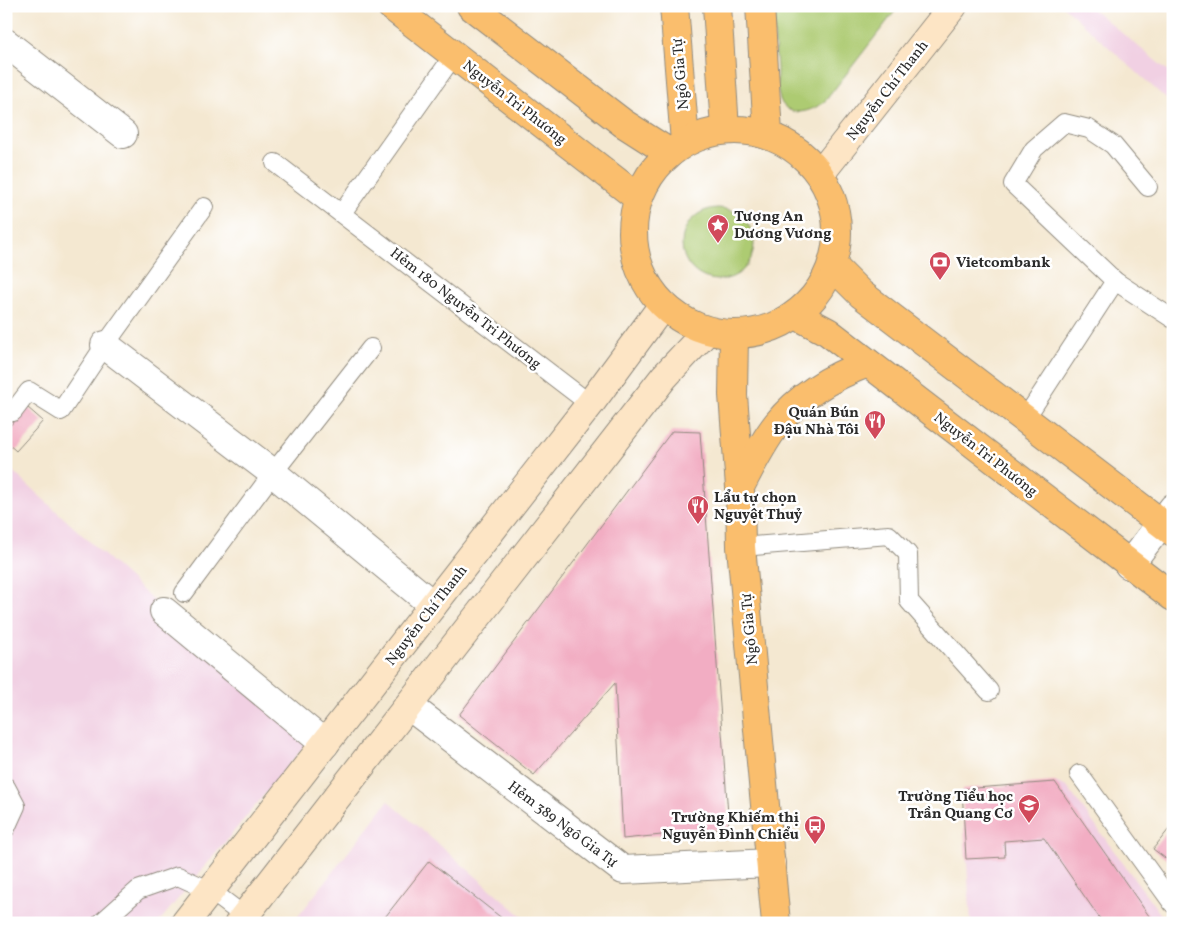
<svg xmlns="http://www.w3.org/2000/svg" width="1179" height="929" viewBox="0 0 1179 929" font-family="Vollkorn,serif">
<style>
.built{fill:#f1d0e3}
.green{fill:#adcb72;stroke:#6c7b4e}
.building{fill:#f2adc3}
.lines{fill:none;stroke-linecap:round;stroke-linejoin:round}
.lane-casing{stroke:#908a7e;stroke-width:20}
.street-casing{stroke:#908a7e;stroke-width:30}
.secondary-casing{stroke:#908a7e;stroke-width:30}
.primary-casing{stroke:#908a7e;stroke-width:30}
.lane{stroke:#fff;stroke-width:18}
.street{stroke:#fff;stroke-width:28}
.secondary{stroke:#fde5c5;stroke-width:28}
.primary{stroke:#fabe6d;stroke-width:28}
.labels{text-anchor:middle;stroke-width:5;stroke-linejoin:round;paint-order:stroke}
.street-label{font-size:15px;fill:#2b2b2b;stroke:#fff}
.poi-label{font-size:15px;font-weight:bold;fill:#2b2b2b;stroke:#fff;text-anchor:start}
</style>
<rect width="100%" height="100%" fill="#fff"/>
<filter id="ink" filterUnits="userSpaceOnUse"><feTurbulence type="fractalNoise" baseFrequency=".02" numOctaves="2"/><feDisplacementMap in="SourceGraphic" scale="10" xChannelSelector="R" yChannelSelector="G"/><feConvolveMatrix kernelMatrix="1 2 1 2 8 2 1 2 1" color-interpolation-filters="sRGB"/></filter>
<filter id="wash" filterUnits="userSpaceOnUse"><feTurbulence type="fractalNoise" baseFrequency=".0096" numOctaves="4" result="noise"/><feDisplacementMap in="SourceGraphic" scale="20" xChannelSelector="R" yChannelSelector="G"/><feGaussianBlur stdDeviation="1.12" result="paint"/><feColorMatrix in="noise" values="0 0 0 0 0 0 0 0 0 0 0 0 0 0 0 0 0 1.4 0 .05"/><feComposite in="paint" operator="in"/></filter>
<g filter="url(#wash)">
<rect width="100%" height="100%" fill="#f4e8d1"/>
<g class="built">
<path d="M 1063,6 L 1089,6 L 1173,75 L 1173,105 Z"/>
<path d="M 6,465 L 308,742 L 158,923 L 6,923 Z"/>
<path d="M 1055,782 L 1067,787 L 1167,923 L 971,923 L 962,789 Z"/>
<path d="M 388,801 L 530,923 L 293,923 Z"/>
</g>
<g class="green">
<path d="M 772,6 L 899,6 L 826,100 C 812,113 785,120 779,96 C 776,87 777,77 777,68 C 775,48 774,27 772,6 Z"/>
<circle cx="718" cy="244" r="36"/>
</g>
<g id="blocks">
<g class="building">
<path d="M 27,407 L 43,421 L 16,451 L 6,442 L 6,430 Z"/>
<path d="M 672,431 L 700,432 L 729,828 L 623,839 L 615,683 L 534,775 L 459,715 Z"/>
<path d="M 1055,782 L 1154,923 L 1103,923 L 1044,838 L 1004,841 L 1005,857 L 966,859 L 962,789 Z"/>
<path d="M 1173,824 L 1173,864 L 1153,849 Z"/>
<path d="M 429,861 L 508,923 L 385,923 L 382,921 Z"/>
</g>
</g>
</g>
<g filter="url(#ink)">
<use href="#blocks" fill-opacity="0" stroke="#908a7e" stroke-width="1"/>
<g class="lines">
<g class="lane-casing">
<g id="lane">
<path d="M 275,163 L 590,404"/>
<path d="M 1148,187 L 1113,145 L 1089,129 L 1064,123 L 1034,149 L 1013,184 L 1115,281 L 1173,319"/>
<path d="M 342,213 L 454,55"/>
<path d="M 13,412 L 29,391 L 61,411 L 105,345 L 204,207"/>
<path d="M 1025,419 L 1115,281"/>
<path d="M 741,547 L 889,535 L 908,554 L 909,601 L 989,691"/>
<path d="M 184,593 L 273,473 L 371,348"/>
<path d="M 1079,774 L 1173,904"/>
<path d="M 6,787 L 16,806 L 6,828"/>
<path d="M 101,923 L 138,890 L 178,876 L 211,891 L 244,916"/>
</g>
</g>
<g class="street-casing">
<g id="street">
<path d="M 6,43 L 123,134"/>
<path d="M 105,345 L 273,473 L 433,605"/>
<path d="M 1129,565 L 1173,508"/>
<path d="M 164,611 L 325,744"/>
<path d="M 409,706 L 623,870 L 771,863"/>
</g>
</g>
<g class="secondary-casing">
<g id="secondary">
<path d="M 820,174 L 953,6"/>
<path d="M 185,923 L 590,404 L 663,305"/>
<path d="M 239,923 L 664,377 L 707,331"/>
</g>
</g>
<g class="primary-casing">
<g id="primary">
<path d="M 391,6 L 638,198"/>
<path d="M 471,6 L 623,123 L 670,153"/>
<path d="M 674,6 L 685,142"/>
<path d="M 717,6 L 725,129"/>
<path d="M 760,6 L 768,133"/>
<circle cx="735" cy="232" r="102"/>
<path d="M 832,265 L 861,294 L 1173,532"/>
<path d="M 796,315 L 828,332 L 1173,597"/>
<path d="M 734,335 L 733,395 L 740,487 L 741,547 L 776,923"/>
<path d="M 740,487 C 751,466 762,443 777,424 C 801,394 833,376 868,363"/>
</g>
</g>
<use href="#lane" class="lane"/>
<use href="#street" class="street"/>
<use href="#secondary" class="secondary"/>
<use href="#primary" class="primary"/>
</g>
</g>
<defs>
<g id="sight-pin" transform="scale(1.125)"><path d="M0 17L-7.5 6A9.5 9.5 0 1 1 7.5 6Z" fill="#d1495b" stroke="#fff"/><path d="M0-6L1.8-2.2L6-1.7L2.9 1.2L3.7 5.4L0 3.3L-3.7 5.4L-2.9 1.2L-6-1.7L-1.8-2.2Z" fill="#fff"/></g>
<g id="bank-pin" transform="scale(1.125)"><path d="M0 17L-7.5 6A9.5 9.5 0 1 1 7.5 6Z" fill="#d1495b" stroke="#fff"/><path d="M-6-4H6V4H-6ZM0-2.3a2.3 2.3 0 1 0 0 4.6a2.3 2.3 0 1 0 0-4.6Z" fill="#fff"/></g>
<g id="restaurant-pin" transform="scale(1.125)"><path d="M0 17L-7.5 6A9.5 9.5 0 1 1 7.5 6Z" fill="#d1495b" stroke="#fff"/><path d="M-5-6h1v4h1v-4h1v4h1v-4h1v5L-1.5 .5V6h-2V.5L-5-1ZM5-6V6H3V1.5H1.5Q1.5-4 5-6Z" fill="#fff"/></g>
<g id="school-pin" transform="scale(1.125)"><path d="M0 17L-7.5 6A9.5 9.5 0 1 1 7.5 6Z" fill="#d1495b" stroke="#fff"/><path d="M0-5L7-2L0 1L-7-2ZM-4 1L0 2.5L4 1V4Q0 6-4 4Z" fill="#fff"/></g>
<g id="bus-pin" transform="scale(1.125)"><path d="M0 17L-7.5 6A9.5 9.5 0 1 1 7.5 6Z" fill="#d1495b" stroke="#fff"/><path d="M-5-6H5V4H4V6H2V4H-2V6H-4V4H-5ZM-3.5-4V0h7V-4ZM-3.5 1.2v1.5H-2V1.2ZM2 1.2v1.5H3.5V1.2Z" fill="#fff"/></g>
</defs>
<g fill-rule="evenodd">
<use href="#sight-pin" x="718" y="225"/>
<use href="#bank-pin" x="940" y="262"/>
<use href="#restaurant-pin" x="875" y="421"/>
<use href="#restaurant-pin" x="698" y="506"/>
<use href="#school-pin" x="1029" y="805"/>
<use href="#bus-pin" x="815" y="826"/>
</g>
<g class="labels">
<g class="street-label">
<text transform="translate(680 74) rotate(-95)" y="5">Ngô Gia Tự</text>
<text transform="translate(887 90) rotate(-52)" y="5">Nguyễn Chí Thanh</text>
<text transform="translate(515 102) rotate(38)" y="5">Nguyễn Tri Phương</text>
<text transform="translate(466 308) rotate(38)" y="5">Hẻm 180 Nguyễn Tri Phương</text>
<text transform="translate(986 454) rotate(38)" y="5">Nguyễn Tri Phương</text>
<text transform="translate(426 615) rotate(-52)" y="5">Nguyễn Chí Thanh</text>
<text transform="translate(749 629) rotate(-95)" y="5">Ngô Gia Tự</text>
<text transform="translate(563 824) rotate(37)" y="5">Hẻm 389 Ngô Gia Tự</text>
</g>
<g class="poi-label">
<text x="734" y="221">Tượng An<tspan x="734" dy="17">Dương Vương</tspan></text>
<text x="956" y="267">Vietcombank</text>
<text x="859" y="417" text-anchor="end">Quán Bún<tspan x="859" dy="17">Đậu Nhà Tôi</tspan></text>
<text x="714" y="502">Lẩu tự chọn<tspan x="714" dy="17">Nguyệt Thuỷ</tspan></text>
<text x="1013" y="801" text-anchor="end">Trường Tiểu học<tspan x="1013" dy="17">Trần Quang Cơ</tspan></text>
<text x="799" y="822" text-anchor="end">Trường Khiếm thị<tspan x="799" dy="17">Nguyễn Đình Chiểu</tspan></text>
</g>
</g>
<rect width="1179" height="929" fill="none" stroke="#fff" stroke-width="25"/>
</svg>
